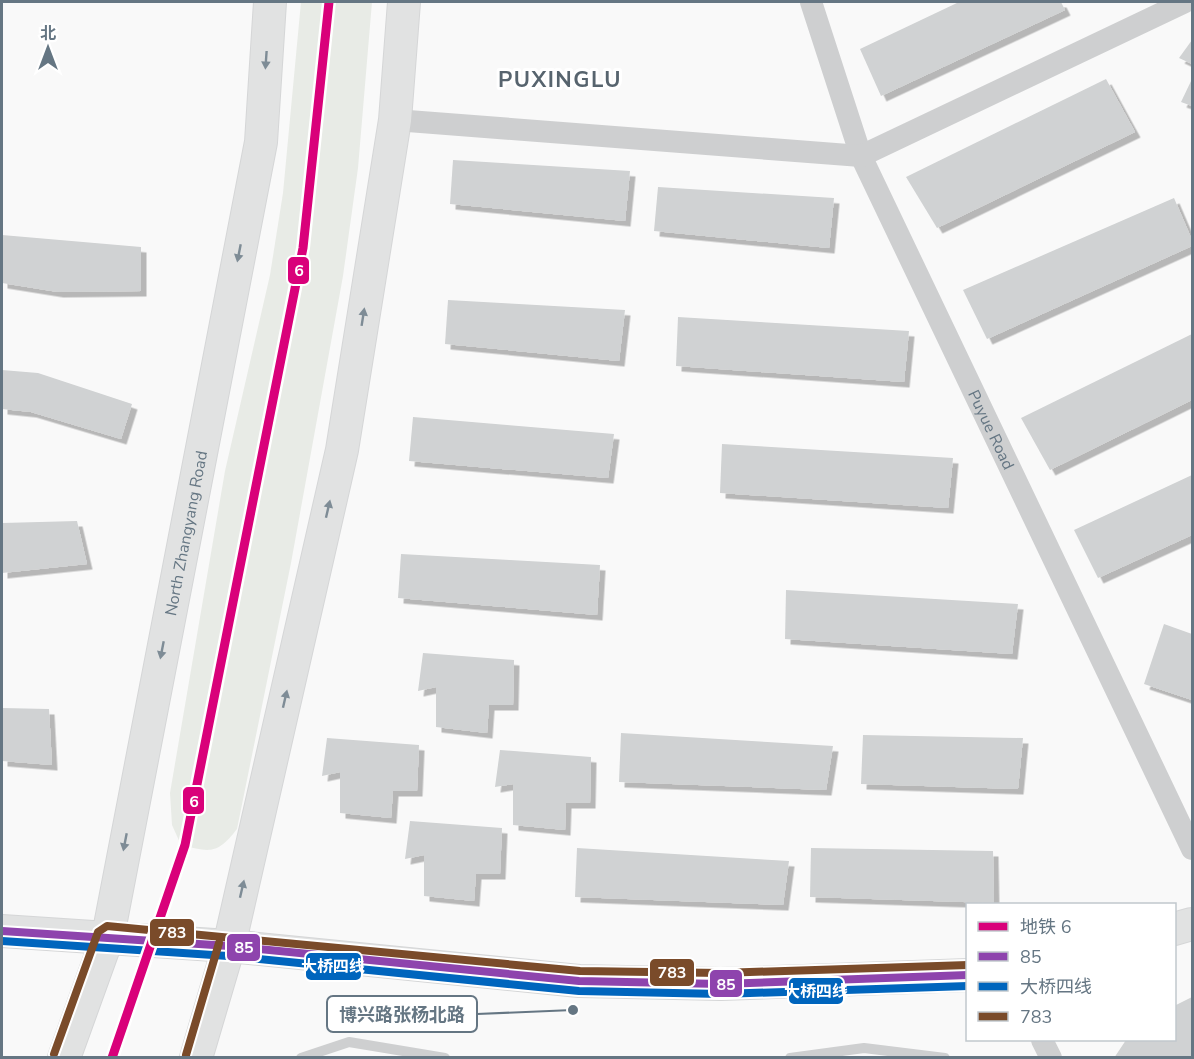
<svg xmlns="http://www.w3.org/2000/svg" width="1194" height="1059" viewBox="0 0 1194 1059" font-family="'Nunito Sans','Noto Sans SC',sans-serif">
<style>
.garden{fill:#e8ebe6}
.building{fill:#d0d2d3;filter:url(#shadow)}
.lines{fill:none;stroke-linecap:round;stroke-linejoin:round}
.secondary-casing{stroke:#d5d6d7;stroke-width:34}
.lane{stroke:#cecfd0;stroke-width:10}
.street{stroke:#cecfd0;stroke-width:22}
.secondary{stroke:#e1e2e2;stroke-width:32}
.bus-1-casing{stroke:#fff;stroke-width:12}
.bus-2-casing{stroke:#fff;stroke-width:12}
.bus-3-casing{stroke:#fff;stroke-width:12}
.bus-1{stroke:#8e44ad;stroke-width:8}
.bus-2{stroke:#0065bd;stroke-width:8}
.bus-3{stroke:#7a4b2a;stroke-width:8}
.metro-1-casing{stroke:#fff;stroke-width:14}
.metro-1{stroke:#d9017a;stroke-width:9}
.oneway{fill:#7e8c96}
.labels{text-anchor:middle;stroke-width:6;stroke-linejoin:round;paint-order:stroke}
.street-label{font-size:16px;fill:#657683;stroke:#fff}
.district-label{font-size:22px;font-weight:bold;letter-spacing:1.5px;fill:#57646e;stroke:#fff}
.leader{fill:none;stroke:#657683;stroke-width:2}
.callout-dot{fill:#657683;stroke:#fff;stroke-width:2}
.callout{fill:#fff;stroke:#657683;stroke-width:2}
.callout-label{font-size:18px;text-anchor:middle;font-weight:bold;fill:#657683}
.line-badge{stroke:#fff;stroke-width:2}
.badge-label{font-size:16px;text-anchor:middle;font-weight:bold;fill:#fff}
</style>
<defs>
<filter id="shadow"><feDropShadow dx="5.5" dy="5.5" stdDeviation="0" flood-color="#0004"/></filter>
</defs>
<rect width="100%" height="100%" fill="#f9f9f9"/>
<path class="garden" d="M 301,2 L 372,2 L 358,168 L 343,276 L 291,563 L 237,829 C 217,855 210,852 181,845 L 172,825 L 170,793 L 225,471 L 270,275 L 283,193 Z"/>
<g class="building">
<path d="M 959,2 L 1061,2 L 1065,10 L 881,96 L 860,49 Z"/>
<path d="M 1192,40 L 1192,64 L 1179,58 Z"/>
<path d="M 1106,79 L 1135,132 L 937,228 L 906,177 Z"/>
<path d="M 1192,79 L 1192,106 L 1181,102 Z"/>
<path d="M 453,160 L 630,171 L 625,221 L 450,204 Z"/>
<path d="M 658,187 L 834,198 L 829,248 L 654,231 Z"/>
<path d="M 1174,198 L 1192,240 L 1192,246 L 987,339 L 963,290 Z"/>
<path d="M 2,235 L 141,247 L 141,291 L 58,292 L 2,283 Z"/>
<path d="M 448,300 L 625,310 L 619,361 L 445,344 Z"/>
<path d="M 678,317 L 909,331 L 904,382 L 676,366 Z"/>
<path d="M 1192,334 L 1192,400 L 1050,470 L 1021,418 Z"/>
<path d="M 2,370 L 38,373 L 132,404 L 121,439 L 31,412 L 2,409 Z"/>
<path d="M 413,417 L 614,434 L 608,478 L 409,461 Z"/>
<path d="M 722,444 L 953,458 L 948,508 L 720,493 Z"/>
<path d="M 1192,475 L 1192,535 L 1098,578 L 1074,530 Z"/>
<path d="M 77,521 L 87,564 L 2,573 L 2,523 Z"/>
<path d="M 401,554 L 600,565 L 597,615 L 398,598 Z"/>
<path d="M 786,590 L 1018,604 L 1012,654 L 785,639 Z"/>
<path d="M 1164,624 L 1192,634 L 1192,700 L 1144,684 Z"/>
<path d="M 423,653 L 514,660 L 513,705 L 489,705 L 487,733 L 436,727 L 436,687 L 418,691 Z"/>
<path d="M 2,708 L 49,709 L 52,765 L 2,761 Z"/>
<path d="M 621,733 L 833,746 L 826,790 L 619,782 Z"/>
<path d="M 863,735 L 1023,738 L 1018,789 L 861,784 Z"/>
<path d="M 327,738 L 419,745 L 417,791 L 393,791 L 391,818 L 340,813 L 340,772 L 322,776 Z"/>
<path d="M 500,750 L 591,757 L 590,803 L 566,803 L 565,830 L 513,825 L 513,784 L 495,787 Z"/>
<path d="M 410,821 L 502,828 L 500,874 L 476,874 L 474,901 L 424,896 L 424,855 L 405,859 Z"/>
<path d="M 577,848 L 789,861 L 783,905 L 575,897 Z"/>
<path d="M 811,848 L 993,851 L 994,903 L 810,897 Z"/>
<path d="M 1192,997 L 1192,1058 L 1114,1058 L 1126,1040 L 1174,1040 L 1174,1006 Z"/>
</g>
<g class="lines">
<g class="secondary-casing">
<g id="secondary">
<path d="M 1174,929 L 1192,924"/>
<path d="M 2,931 L 229,946 L 579,981 L 721,984 L 968,975"/>
<path id="s2" d="M 64,1058 L 108,936 L 261,142 L 270,2"/>
<path d="M 196,1058 L 229,946 L 342,450 L 395,120 L 404,2"/>
</g>
</g>
<g class="lane">
<path d="M 301,1058 L 349,1042 L 445,1058"/>
<path d="M 790,1058 L 864,1048 L 945,1058"/>
</g>
<g class="street">
<path id="s1" d="M 811,2 L 861,156 L 1192,849"/>
<path d="M 395,120 L 861,156 L 1185,2"/>
<path d="M 1042,1040 L 1051,1058"/>
</g>
<use href="#secondary" class="secondary"/>
<g class="bus-1-casing">
<path id="bus-1" d="M 2,931 L 229,946 L 579,981 L 721,984 L 968,975"/>
</g>
<g class="bus-2-casing">
<path id="bus-2" d="M 2,941 L 228,956 L 579,991 L 721,994 L 968,986"/>
</g>
<g class="bus-3-casing">
<g id="bus-3">
<path d="M 54,1054 L 98,932 L 107,926 L 580,971 L 721,973 L 968,965"/>
<path d="M 186,1055 L 219,943"/>
</g>
</g>
<use href="#bus-1" class="bus-1"/>
<use href="#bus-2" class="bus-2"/>
<use href="#bus-3" class="bus-3"/>
<g class="metro-1-casing">
<path id="metro-1" d="M 112,1058 L 185,845 L 303,248 L 329,2"/>
</g>
<use href="#metro-1" class="metro-1"/>
</g>
<defs><path id="oneway-solid" d="M-6-.8H1V-3.2L6.5 0L1 3.2V.8H-6Z" transform="scale(1.5)"/></defs>
<g class="oneway">
<use href="#oneway-solid" transform="translate(266 60) rotate(94)"/>
<use href="#oneway-solid" transform="translate(239 253) rotate(101)"/>
<use href="#oneway-solid" transform="translate(363 317) rotate(-81)"/>
<use href="#oneway-solid" transform="translate(328 509) rotate(-77)"/>
<use href="#oneway-solid" transform="translate(162 650) rotate(101)"/>
<use href="#oneway-solid" transform="translate(285 699) rotate(-77)"/>
<use href="#oneway-solid" transform="translate(125 842) rotate(101)"/>
<use href="#oneway-solid" transform="translate(242 889) rotate(-77)"/>
</g>
<g class="labels">
<g class="street-label">
<text dy="6" stroke="none"><textPath href="#s1" startOffset="465">Puyue Road</textPath></text>
<text dy="6" stroke="none"><textPath href="#s2" startOffset="540">North Zhangyang Road</textPath></text>
</g>
<g class="district-label">
<text x="560" y="87">PUXINGLU</text>
</g>
</g>
<path class="leader" d="M573 1010L477 1014"/>
<circle class="callout-dot" cx="573" cy="1010" r="6"/>
<rect class="callout" x="327" y="996" width="150" height="36" rx="6"/>
<g class="callout-label">
<text x="402" y="1021">博兴路张杨北路</text>
</g>
<g class="line-badge">
<rect x="287" y="256" width="23" height="29" rx="6" fill="#d9017a"/>
<rect x="182" y="786" width="23" height="29" rx="6" fill="#d9017a"/>
<rect x="149" y="918" width="46" height="29" rx="6" fill="#7a4b2a"/>
<rect x="226" y="933" width="35" height="29" rx="6" fill="#8e44ad"/>
<rect x="305" y="952" width="57" height="29" rx="6" fill="#0065bd"/>
<rect x="649" y="958" width="46" height="29" rx="6" fill="#7a4b2a"/>
<rect x="709" y="969" width="34" height="29" rx="6" fill="#8e44ad"/>
<rect x="788" y="977" width="56" height="28" rx="6" fill="#0065bd"/>
</g>
<g class="badge-label">
<text x="299" y="276">6</text>
<text x="194" y="807">6</text>
<text x="172" y="938">783</text>
<text x="244" y="953">85</text>
<text x="333" y="972">大桥四线</text>
<text x="672" y="978">783</text>
<text x="726" y="990">85</text>
<text x="816" y="997">大桥四线</text>
</g>
<rect width="1194" height="1059" fill="none" stroke="#657683" stroke-width="6"/>
<rect x="966" y="903" width="210" height="138" fill="#ffffff" stroke="#c1c8cd" stroke-width="1.5"/>
<rect x="978" y="922" width="30" height="9" fill="#d9017a" stroke="#c1c8cd" stroke-width="1.5"/>
<text x="1020" y="933" font-size="18" fill="#657683">地铁 6</text>
<rect x="978" y="952" width="30" height="9" fill="#8e44ad" stroke="#c1c8cd" stroke-width="1.5"/>
<text x="1020" y="963" font-size="18" fill="#657683">85</text>
<rect x="978" y="982" width="30" height="9" fill="#0065bd" stroke="#c1c8cd" stroke-width="1.5"/>
<text x="1020" y="993" font-size="18" fill="#657683">大桥四线</text>
<rect x="978" y="1012" width="30" height="9" fill="#7a4b2a" stroke="#c1c8cd" stroke-width="1.5"/>
<text x="1020" y="1023" font-size="18" fill="#657683">783</text>
<g transform="translate(48 48)" stroke="#ffffff" stroke-width="4.5" paint-order="stroke">
<path d="M0-4.5L10 22L0 15L-10 22Z" fill="#657683"/>
<text y="-9" font-size="16" font-weight="bold" text-anchor="middle" fill="#657683">北</text>
</g>
</svg>
